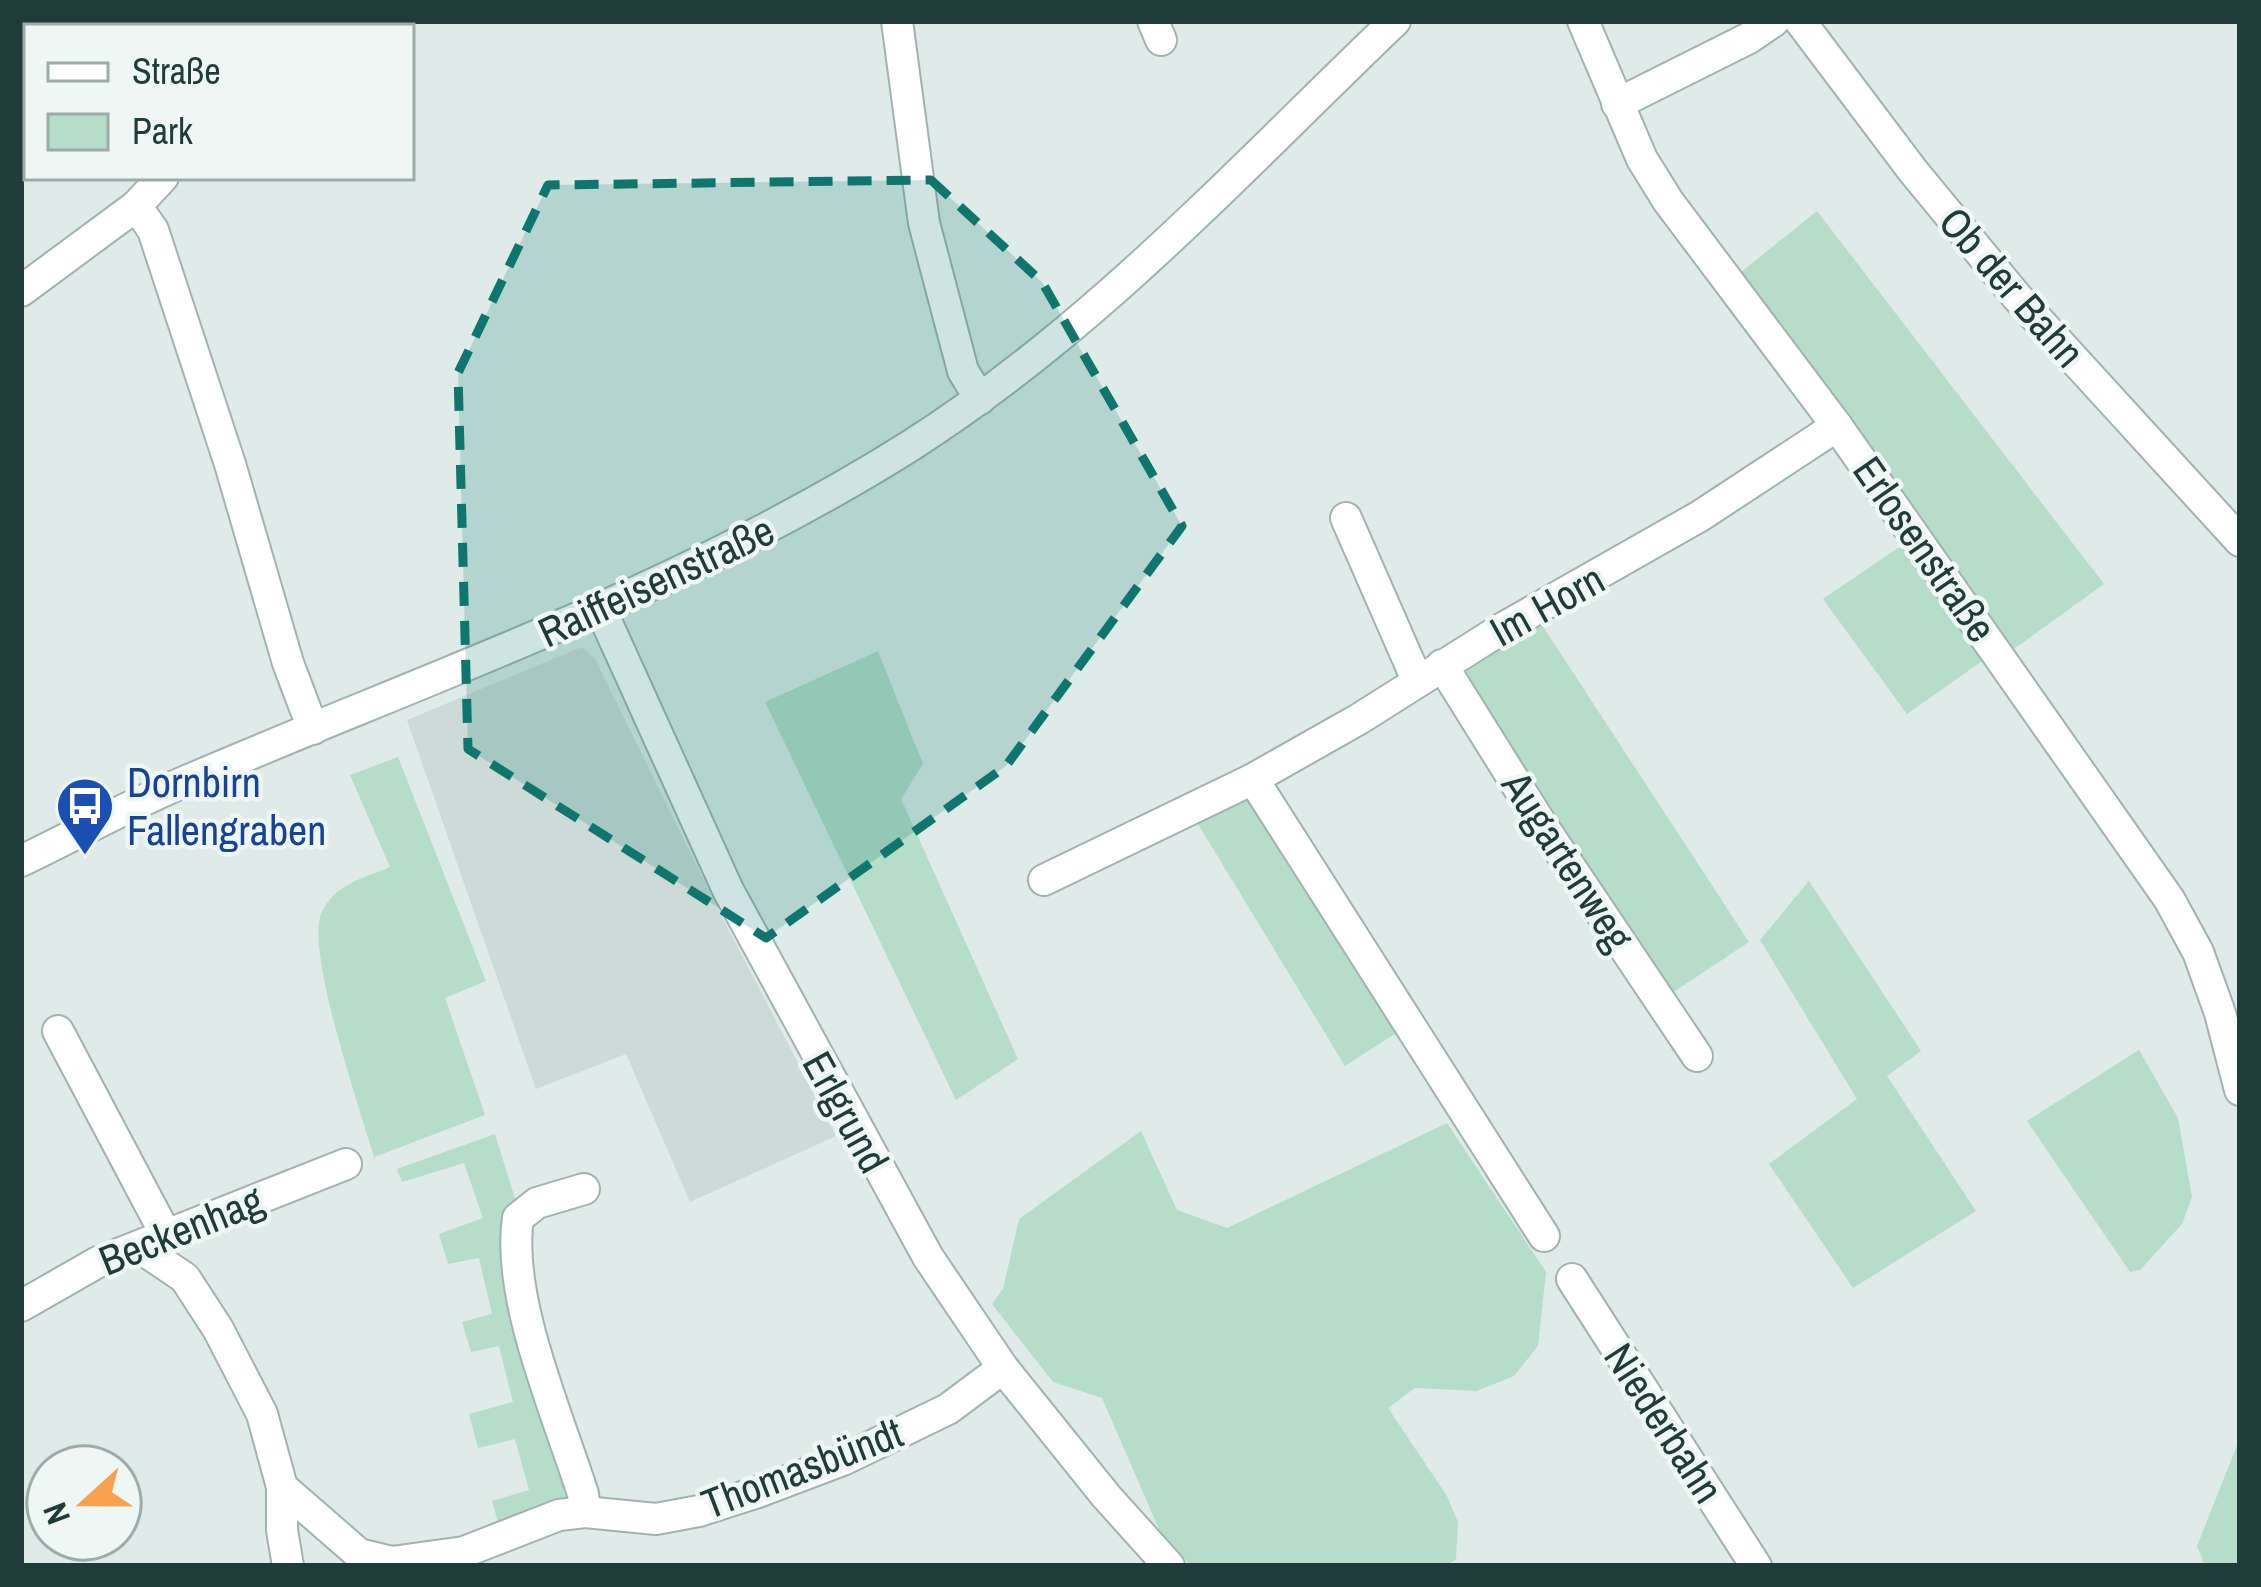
<svg xmlns="http://www.w3.org/2000/svg" width="2261" height="1587" viewBox="0 0 2261 1587" font-family="'Archivo Narrow',sans-serif">
<style>
.built{fill:#ccdbd8}
.green{fill:#b5ddca}
.lines{fill:none;stroke-linecap:round;stroke-linejoin:round}
.minor-casing{stroke:#a1b3b0;stroke-width:34}
.minor{stroke:#fff;stroke-width:30}
.marked{fill:#0f766e;fill-opacity:0.2;stroke:#0f766e;stroke-width:9;stroke-dasharray:24 15;stroke-linejoin:round}
.labels{text-anchor:middle;stroke-width:9;stroke-linejoin:round;paint-order:stroke}
.street-label{font-size:42px;fill:#1f3b3a;stroke:#eff7f5}
.transit-label{font-size:42px;fill:#164399;stroke:#eff7f5;text-anchor:start}
</style>
<rect width="100%" height="100%" fill="#deebe8"/>
<path class="built" d="M 582,647 L 595,659 L 722,917 L 836,1136 L 690,1202 L 626,1054 L 536,1089 L 407,720 Z"/>
<g class="green">
<path d="M 1817,211 L 2104,584 L 2014,649 L 1741,272 Z"/>
<path d="M 1901,546 L 1982,661 L 1907,714 L 1823,599 Z"/>
<path d="M 1540,622 L 1749,942 L 1666,997 L 1464,683 L 1469,661 Z"/>
<path d="M 878,651 L 923,764 L 901,799 L 1018,1059 L 956,1100 L 765,702 Z"/>
<path d="M 398,757 L 486,981 L 445,998 L 485,1115 L 374,1157 C 361,1112 304,948 322,912 C 335,884 364,878 390,867 L 350,775 Z"/>
<path d="M 1251,795 L 1398,1032 L 1345,1066 L 1198,824 Z"/>
<path d="M 1809,881 L 1921,1051 L 1887,1076 L 1976,1211 L 1853,1288 L 1769,1164 L 1857,1099 L 1760,940 Z"/>
<path d="M 2139,1050 L 2178,1118 L 2192,1197 L 2182,1224 L 2140,1270 L 2130,1272 L 2027,1121 Z"/>
<path d="M 1447,1123 L 1546,1272 L 1538,1346 L 1514,1376 L 1477,1391 L 1415,1388 L 1388,1408 L 1447,1496 L 1458,1522 L 1456,1559 L 1446,1566 L 1191,1566 L 1162,1536 L 1102,1398 L 1053,1382 L 992,1304 L 1003,1289 L 1019,1219 L 1141,1131 L 1177,1210 L 1227,1228 Z"/>
<path d="M 495,1134 L 517,1205 L 573,1498 L 499,1525 L 492,1501 L 529,1490 L 515,1439 L 478,1448 L 469,1414 L 513,1402 L 499,1346 L 471,1352 L 462,1322 L 492,1314 L 479,1258 L 448,1264 L 439,1234 L 483,1218 L 464,1163 L 402,1182 L 397,1169 Z"/>
<path d="M 2240,1438 L 2240,1566 L 2205,1566 L 2197,1546 Z"/>
</g>
<g class="lines">
<g class="minor-casing">
<g id="minor">
<path d="M 897,21 L 924,223 L 963,371 L 980,399"/>
<path d="M 1153,21 L 1161,40"/>
<path d="M 1583,21 L 1642,159 L 1668,201 L 1837,426 L 2169,899 L 2198,952 L 2220,1013 L 2240,1090"/>
<path d="M 1800,21 L 1913,171 L 2017,297 L 2240,541"/>
<path d="M 332,27 L 342,21"/>
<path d="M 1617,104 L 1749,38 L 1774,21"/>
<path d="M 136,206 L 153,230 L 230,464 L 288,663 L 313,729"/>
<path d="M 21,291 L 136,206 L 163,177"/>
<path d="M 1346,518 L 1417,680"/>
<path d="M 601,610 L 728,890 L 928,1257 L 1003,1368 L 1106,1496 L 1169,1566"/>
<path d="M 1442,665 L 1540,822 L 1697,1056"/>
<path d="M 1253,779 L 1544,1236"/>
<path d="M 21,861 C 73,836 124,808 177,785 C 425,678 680,591 910,446 C 1094,329 1239,170 1395,21"/>
<path d="M 1044,880 L 1253,779 L 1359,719 L 1503,628 L 1700,516 L 1837,426"/>
<path d="M 58,1031 L 166,1235"/>
<path d="M 584,1189 L 537,1203 L 518,1218 C 506,1298 558,1415 583,1494 L 585,1512"/>
<path d="M 139,1247 L 185,1278 L 218,1329 L 262,1414 L 282,1487 L 282,1530 L 288,1566"/>
<path d="M 1572,1279 L 1756,1566"/>
<path d="M 21,1306 L 98,1262 L 346,1164"/>
<path d="M 282,1487 L 359,1554 L 392,1562 L 464,1552 L 559,1515 L 585,1512 L 656,1519 L 699,1511 L 758,1492 L 845,1459 L 948,1409 L 1003,1368"/>
</g>
</g>
<use href="#minor" class="minor"/>
</g>
<path class="marked" d="M 931,180 L 1042,282 L 1182,526 L 1006,766 L 766,938 L 468,749 L 458,373 L 548,185 Z"/>
<defs>
<g id="bus-pin" transform="scale(3)"><path d="M0 17L-7.5 6A9.5 9.5 0 1 1 7.5 6Z" fill="#1a4fb4" stroke="#eff7f5"/><path d="M-5-6H5V4H4V6H2V4H-2V6H-4V4H-5ZM-3.5-4V0h7V-4ZM-3.5 1.2v1.5H-2V1.2ZM2 1.2v1.5H3.5V1.2Z" fill="#fff"/></g>
</defs>
<g fill-rule="evenodd">
<use href="#bus-pin" x="85" y="806"/>
</g>
<g class="labels">
<g class="street-label">
<text transform="translate(2012 287) rotate(49)" y="15">Ob der Bahn</text>
<text transform="translate(1925 549) rotate(55)" y="15">Erlosenstraße</text>
<text transform="translate(656 581) rotate(-25)" y="15">Raiffeisenstraße</text>
<text transform="translate(1547 605) rotate(-29)" y="15">Im Horn</text>
<text transform="translate(1568 861) rotate(57)" y="15">Augartenweg</text>
<text transform="translate(846 1112) rotate(61)" y="15">Erlgrund</text>
<text transform="translate(181 1230) rotate(-22)" y="15">Beckenhag</text>
<text transform="translate(1664 1423) rotate(57)" y="15">Niederbahn</text>
<text transform="translate(802 1468) rotate(-21)" y="15">Thomasbündt</text>
</g>
<g class="transit-label">
<text x="127" y="797">Dornbirn<tspan x="127" dy="48">Fallengraben</tspan></text>
</g>
</g>
<rect width="2261" height="1587" fill="none" stroke="#1f3b3a" stroke-width="48"/>
<rect x="24" y="24" width="390" height="156" fill="#eff7f5" stroke="#9cacaa" stroke-width="3"/>
<rect x="48" y="63" width="60" height="18" fill="#ffffff" stroke="#9cacaa" stroke-width="3"/>
<text x="132" y="84" font-size="36" fill="#1f3b3a">Straße</text>
<rect x="48" y="114" width="60" height="36" fill="#b5ddca" stroke="#9cacaa" stroke-width="3"/>
<text x="132" y="144" font-size="36" fill="#1f3b3a">Park</text>
<g transform="translate(84 1503) rotate(249)"><circle r="57" fill="#eff7f5" stroke="#9cacaa" stroke-width="3"/>
<path d="M0-9L21 45L0 30L-21 45Z" fill="#f9a24e"/>
<text y="-18" font-size="33" font-weight="bold" text-anchor="middle" fill="#1f3b3a">N</text>
</g>
</svg>
